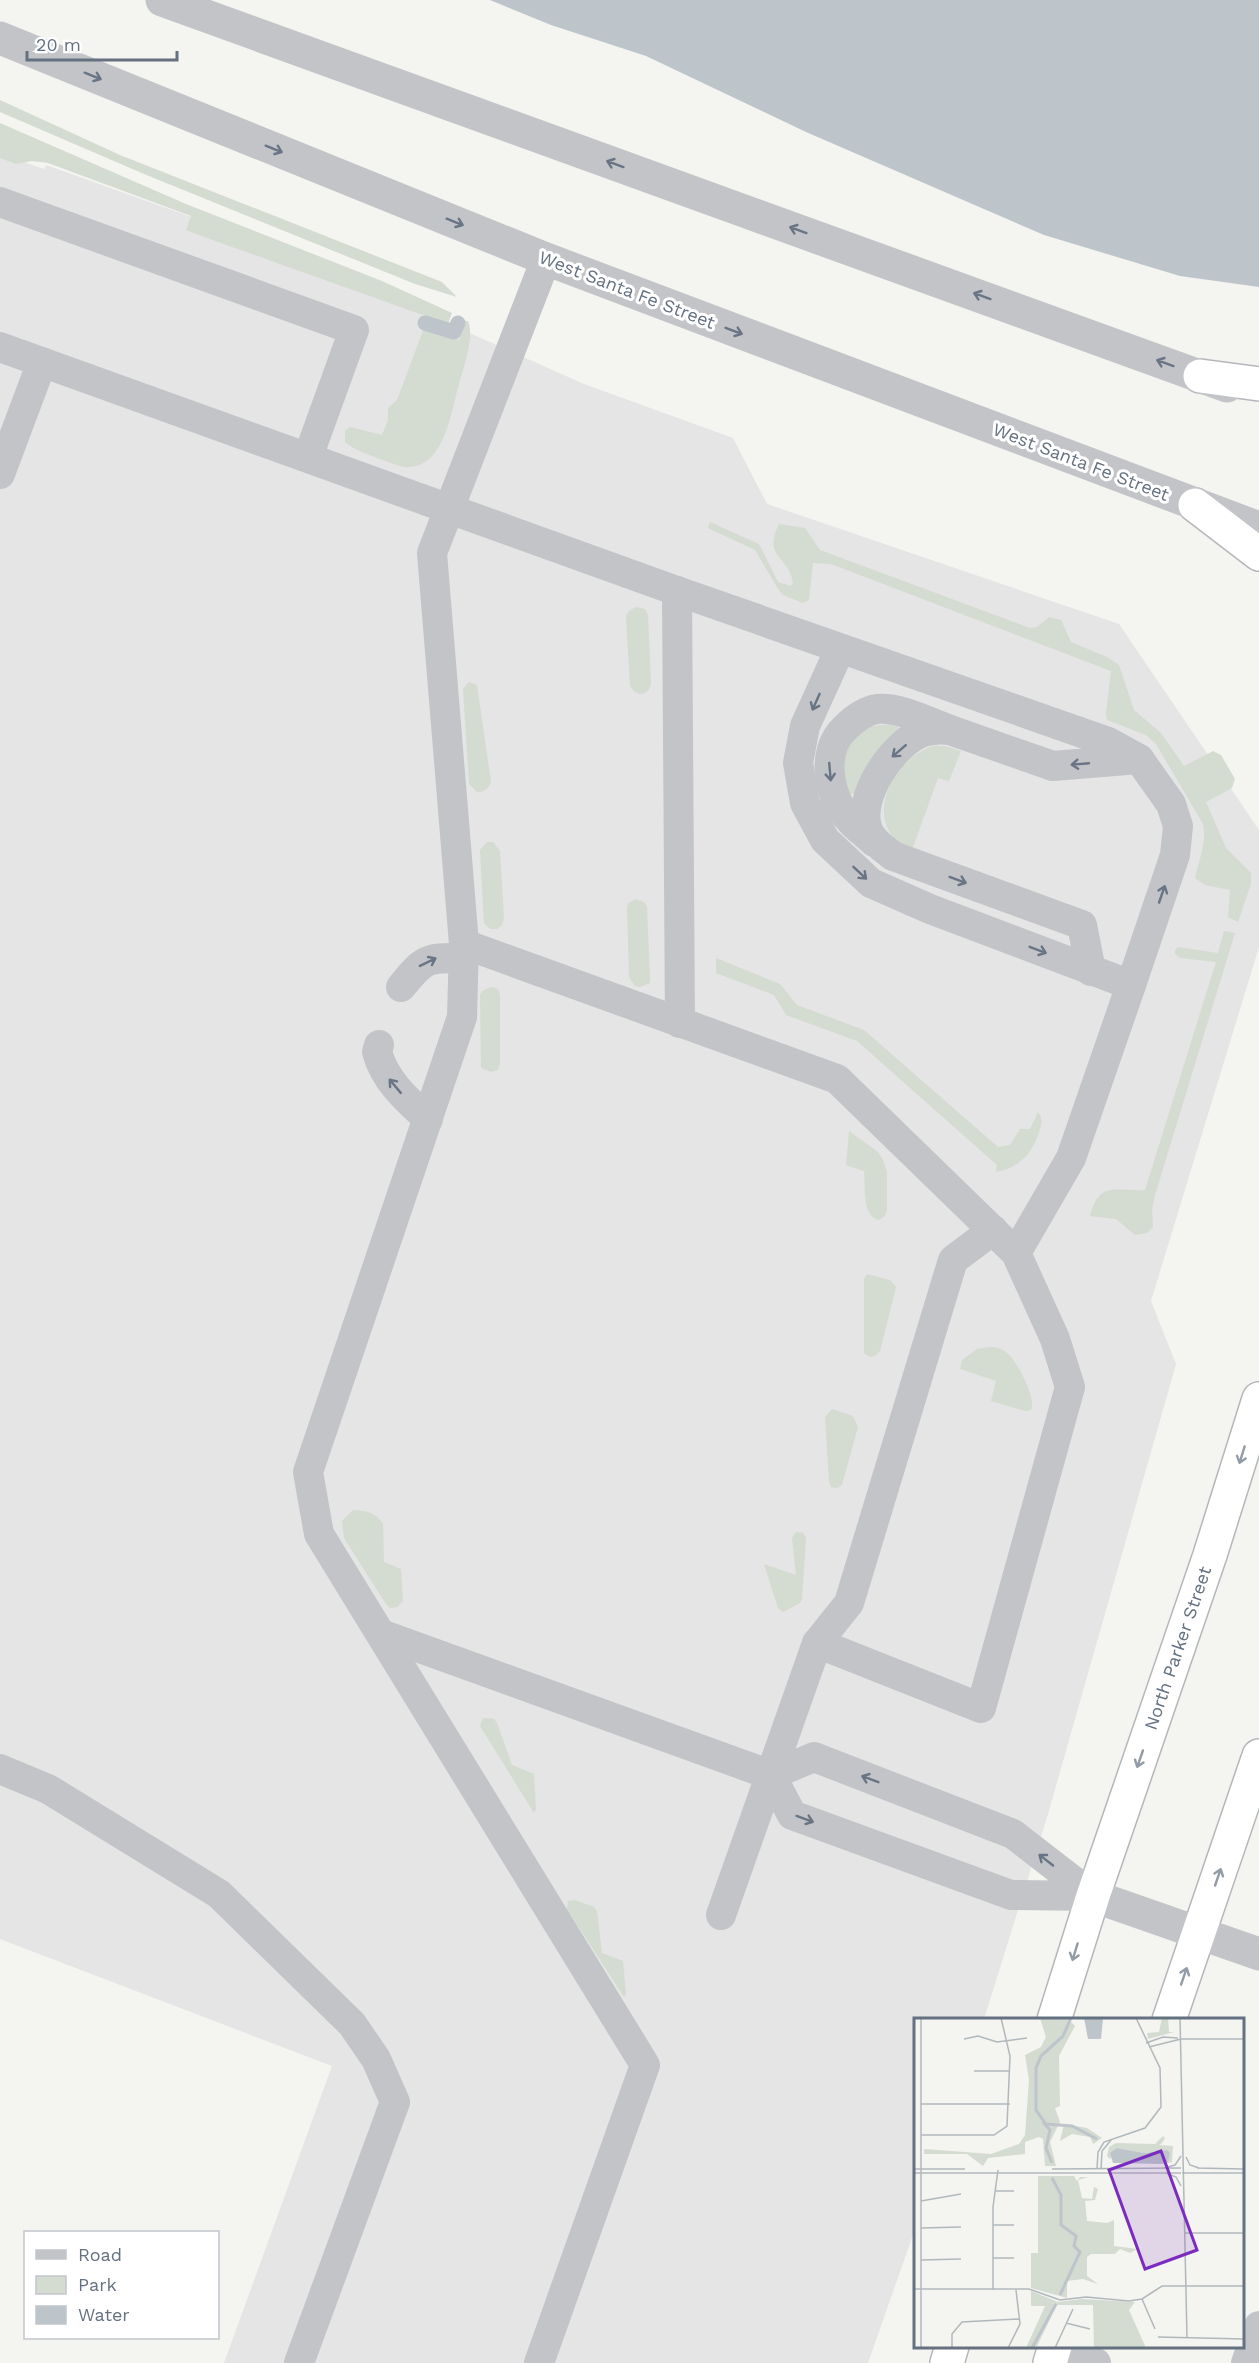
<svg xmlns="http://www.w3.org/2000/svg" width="1259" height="2363" viewBox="0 0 1259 2363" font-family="'Work Sans',sans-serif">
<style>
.built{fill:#e4e5e4}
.green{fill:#d4dbd1}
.water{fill:#bdc5cb}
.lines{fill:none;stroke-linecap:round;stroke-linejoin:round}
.stream{stroke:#bdc5cb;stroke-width:15}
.trunk-casing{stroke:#b4b7ba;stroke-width:36}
.service{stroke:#c2c4c8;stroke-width:30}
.minor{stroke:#c2c4c8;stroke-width:33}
.tertiary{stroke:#c2c4c8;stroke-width:33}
.trunk{stroke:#fff;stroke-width:33}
.oneway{stroke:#697584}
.oneway2{stroke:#929ca6}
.labels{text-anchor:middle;stroke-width:6;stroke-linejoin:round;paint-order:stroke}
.street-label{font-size:18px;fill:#647180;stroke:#fff}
.inset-river{fill:none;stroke:#bdc5cb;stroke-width:3}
.inset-road{fill:none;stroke:#b1b8bc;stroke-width:1.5}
.view{fill:#7b2cbf;fill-opacity:0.15;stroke:#7b2cbf;stroke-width:3}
.inset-edge{fill:none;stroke:#647180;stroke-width:3}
</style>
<rect width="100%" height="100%" fill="#f4f4f0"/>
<path class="built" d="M 0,154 L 44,169 L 46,165 L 281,249 L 584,384 L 733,438 L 767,504 L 1119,624 L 1259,830 L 1259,947 L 1151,1301 L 1176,1364 L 1048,1814 L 984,2019 L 916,2020 L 915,2229 L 868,2363 L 224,2363 L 332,2066 L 0,1939 Z"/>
<g class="green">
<path d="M 0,100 L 120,155 L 442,282 L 457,297 L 415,284 L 144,174 L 0,112 Z"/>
<path d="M 0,123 L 186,204 L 382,281 L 452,313 L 448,324 L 204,237 L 186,230 L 191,216 L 48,163 L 32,161 L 16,164 L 0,158 Z"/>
<path d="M 465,321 L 468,321 C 475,336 463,369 459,384 C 451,411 445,465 410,467 C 401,468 392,463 383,460 C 370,455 356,451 345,442 L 345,431 L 350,427 L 382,435 L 388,420 L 388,408 L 397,400 L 424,328 L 459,340 Z"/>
<path d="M 710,522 L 759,544 L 778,582 L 791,586 L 793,583 C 789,555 762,558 779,524 L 805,528 L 820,550 L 1030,628 L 1037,627 L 1049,617 L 1061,620 L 1071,642 L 1107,657 L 1119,665 L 1134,710 L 1161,733 L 1184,766 L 1213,751 L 1221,755 L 1235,779 L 1232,788 L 1206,802 L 1226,848 L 1251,873 L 1251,884 L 1238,922 L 1228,917 L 1230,890 L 1205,885 L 1195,878 C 1199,860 1207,842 1203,824 L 1156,744 L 1146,735 L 1107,720 L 1106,714 L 1111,671 L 831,564 L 813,563 L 809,600 L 803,603 L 783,595 L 778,589 L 755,550 L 708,528 Z"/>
<path d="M 636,607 L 645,609 L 648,615 L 651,684 C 648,697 635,697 630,685 L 626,616 L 629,611 Z"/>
<path d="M 469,682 L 477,685 L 491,782 C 488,789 485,792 477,792 L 469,784 L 463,689 Z"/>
<path d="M 892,724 L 899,727 L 898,732 L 855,794 L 849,794 L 841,766 L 845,751 L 859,733 L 872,726 Z"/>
<path d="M 933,746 L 945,746 L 961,751 L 949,781 L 938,778 L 912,850 C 906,847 900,845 896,840 C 865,809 899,757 933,746 Z"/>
<path d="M 487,842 L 493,842 L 500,851 L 504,918 L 502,925 L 497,929 L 490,929 L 484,923 L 480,850 Z"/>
<path d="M 636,899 L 644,902 L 647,907 L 650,977 L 650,983 L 640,987 L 635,986 L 629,977 L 627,908 L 628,903 Z"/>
<path d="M 1224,931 L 1235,933 L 1155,1195 L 1152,1209 L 1153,1227 L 1147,1233 L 1135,1235 L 1116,1219 L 1090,1216 C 1100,1180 1115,1192 1145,1190 L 1216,962 L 1180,958 L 1175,954 L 1175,950 L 1178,947 L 1218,953 Z"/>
<path d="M 716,958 L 780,984 L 797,1005 L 864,1030 L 998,1147 L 1010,1145 L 1020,1129 L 1030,1129 L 1038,1112 C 1044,1120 1041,1126 1038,1135 C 1031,1155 1018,1168 996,1172 L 997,1165 L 857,1041 L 786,1015 L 774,995 L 716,973 Z"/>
<path d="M 491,987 L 498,989 L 500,995 L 500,1064 L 498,1070 L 491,1072 L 481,1068 L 480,995 L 482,991 Z"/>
<path d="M 849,1131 L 878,1152 L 883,1160 L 887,1172 L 887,1210 L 885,1216 L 879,1220 C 861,1216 866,1186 864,1171 L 846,1165 Z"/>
<path d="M 867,1274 L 890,1280 L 896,1287 L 880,1351 L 875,1356 L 870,1357 L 864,1353 L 864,1279 Z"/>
<path d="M 989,1347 C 996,1347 1002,1348 1007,1353 C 1017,1361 1037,1399 1031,1410 L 1025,1411 L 991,1401 L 996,1381 L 960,1369 L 962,1360 L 977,1349 Z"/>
<path d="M 832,1409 L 853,1416 L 858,1427 L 843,1481 L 842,1485 L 837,1488 L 831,1487 L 829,1481 L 825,1417 Z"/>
<path d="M 353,1510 C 365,1510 377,1513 383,1524 L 384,1562 L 401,1569 L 403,1601 L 397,1607 L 390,1608 L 386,1604 L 344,1538 L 342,1521 Z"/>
<path d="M 796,1532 L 803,1533 L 806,1538 L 802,1599 L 800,1603 L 783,1612 L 778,1608 L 764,1564 L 796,1575 L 792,1538 Z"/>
<path d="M 483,1718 L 494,1719 L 497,1723 L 512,1765 L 534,1774 L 536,1809 L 534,1813 L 480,1726 Z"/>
<path d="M 575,1900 L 594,1907 L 597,1911 L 602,1953 L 623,1961 L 626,1994 L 624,1997 L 567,1909 L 568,1901 Z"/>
</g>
<path class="water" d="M 490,0 L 1259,0 L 1259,287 L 1180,276 L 1044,235 L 806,132 L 646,56 L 551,25 Z"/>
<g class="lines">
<path class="stream" d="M 425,323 L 454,332 L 458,323"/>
<g class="trunk-casing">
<g id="trunk">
<path d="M 1200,376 L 1259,384"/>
<path d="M 1195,505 L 1259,554"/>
<path id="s1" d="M 1054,2020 L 1093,1896 L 1210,1555 L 1259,1399"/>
<path d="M 1169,2020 L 1259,1756"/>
<path d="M 947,2363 L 952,2346"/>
<path d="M 1050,2363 L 1055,2346"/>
</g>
</g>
<g class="service">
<path d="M 0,202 L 354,330 L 308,457"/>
<path d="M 0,347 L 677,591 L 1108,742 L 1139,759 L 1171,804 L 1178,826 L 1175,855 L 1131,985 L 930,909 L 871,883 L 825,840 L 805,803 L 798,763 L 805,726 L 840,649"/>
<path d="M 0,474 L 42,362"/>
<path d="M 677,591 L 680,1023"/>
<path d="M 874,842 C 866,834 857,828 850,820 C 828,797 820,751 845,728 C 853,720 865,711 877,709 C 900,707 926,721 948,729"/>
<path d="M 464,944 L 837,1079 L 1016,1253 L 1055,1339 L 1070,1387 L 981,1708 L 817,1643"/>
<path d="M 1091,971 L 1082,925 L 893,856 C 884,849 872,841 868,830 C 855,798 894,742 923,732 C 933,729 940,729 950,730 L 1053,766 L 1139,759"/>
<path d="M 401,987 C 425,957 427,958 464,958"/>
<path d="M 379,1045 L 377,1052 C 385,1081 407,1100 428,1119"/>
<path d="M 1016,1253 L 1071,1158 L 1131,985"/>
<path d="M 381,1634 L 771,1775 L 792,1815 L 1011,1895 L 1093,1896"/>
<path d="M 0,1769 L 48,1789 L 219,1894 L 352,2024 L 376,2059 L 395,2102 L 299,2363"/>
<path d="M 771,1775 L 814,1757 L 1013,1834 L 1093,1896"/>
<path d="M 721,1915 L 817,1643 L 849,1603 L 953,1260 L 993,1230"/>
<path d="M 1055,2349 L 1096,2363"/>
<path d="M 539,2363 L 645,2065 L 319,1534 L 308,1472 L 462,1017 L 464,944 L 432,553 L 546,259"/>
<path d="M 1246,2363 L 1259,2326"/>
</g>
<path class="minor" d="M 1093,1896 L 1259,1954"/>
<g class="tertiary">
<path d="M 162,0 L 1227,386"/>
<path d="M 0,38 L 546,259 L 1259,528"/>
</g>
<use href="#trunk" class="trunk"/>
</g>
<defs><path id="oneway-shaft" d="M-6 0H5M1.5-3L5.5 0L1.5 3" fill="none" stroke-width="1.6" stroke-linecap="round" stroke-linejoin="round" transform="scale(1.5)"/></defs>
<g class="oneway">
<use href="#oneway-shaft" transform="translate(93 76) rotate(22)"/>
<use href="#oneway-shaft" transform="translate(274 149) rotate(22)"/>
<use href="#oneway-shaft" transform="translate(615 164) rotate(-160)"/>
<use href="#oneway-shaft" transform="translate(455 222) rotate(22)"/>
<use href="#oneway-shaft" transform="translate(798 230) rotate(-160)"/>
<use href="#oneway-shaft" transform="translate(982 296) rotate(-160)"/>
<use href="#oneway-shaft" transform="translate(734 331) rotate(21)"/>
<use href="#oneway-shaft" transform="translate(1165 363) rotate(-160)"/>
<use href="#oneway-shaft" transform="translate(816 702) rotate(114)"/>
<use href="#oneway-shaft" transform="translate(899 751) rotate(139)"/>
<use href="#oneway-shaft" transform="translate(1080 764) rotate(175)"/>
<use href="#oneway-shaft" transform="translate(830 772) rotate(85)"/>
<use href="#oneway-shaft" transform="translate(860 873) rotate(43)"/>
<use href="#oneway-shaft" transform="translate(958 880) rotate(20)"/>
<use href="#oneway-shaft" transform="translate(1162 894) rotate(-71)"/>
<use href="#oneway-shaft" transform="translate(1038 950) rotate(21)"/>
<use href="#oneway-shaft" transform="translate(428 962) rotate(-26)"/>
<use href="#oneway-shaft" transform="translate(395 1086) rotate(-130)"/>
<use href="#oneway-shaft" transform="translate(870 1779) rotate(-159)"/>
<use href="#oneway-shaft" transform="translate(805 1819) rotate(20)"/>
<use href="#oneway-shaft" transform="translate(1046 1860) rotate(-142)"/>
</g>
<g class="oneway2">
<use href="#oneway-shaft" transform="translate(1242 1455) rotate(107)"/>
<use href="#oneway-shaft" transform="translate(1140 1759) rotate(109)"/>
<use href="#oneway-shaft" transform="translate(1218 1877) rotate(-71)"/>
<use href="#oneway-shaft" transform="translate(1075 1952) rotate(107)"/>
<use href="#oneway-shaft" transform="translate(1184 1976) rotate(-71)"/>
</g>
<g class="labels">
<g class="street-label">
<text transform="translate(627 290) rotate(21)" y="6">West Santa Fe Street</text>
<text transform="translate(1081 462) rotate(21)" y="6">West Santa Fe Street</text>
<text dy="6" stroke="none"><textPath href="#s1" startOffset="392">North Parker Street</textPath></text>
</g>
</g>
<g transform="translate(914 2018)">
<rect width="330" height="330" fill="#f4f4f0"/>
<path d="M 126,0 L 153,0 L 161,8 L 145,38 L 146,88 L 141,90 L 146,104 L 136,124 L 142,148 L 131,148 L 129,121 L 125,119 L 111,124 L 111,136 L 74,140 L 69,148 L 53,136 L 10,136 L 10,131 L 77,136 L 105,126 L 111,117 L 115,62 L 111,37 L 127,29 L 132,19 ZM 248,0 L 254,0 L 255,14 L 260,14 L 234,21 L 233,15 L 245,14 ZM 150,106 L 173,110 L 188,120 L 179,126 L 176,119 L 158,116 L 146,123 ZM 249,118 L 251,120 L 248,125 L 245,127 L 259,128 L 258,144 L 249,146 L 254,142 L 253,132 L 230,135 L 203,130 L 196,141 L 193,138 L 195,129 L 202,125 L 241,126 ZM 124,158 L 160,158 L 163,163 L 166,159 L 174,159 L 164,162 L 168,180 L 178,181 L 180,169 L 184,171 L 181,182 L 171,183 L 173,203 L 193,205 L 200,202 L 200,228 L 223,231 L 216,235 L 206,231 L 201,236 L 177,236 L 173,239 L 173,258 L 184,266 L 169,261 L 153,263 L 153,280 L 117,270 L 117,235 L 124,235 ZM 117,273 L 144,284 L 168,281 L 221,284 L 215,292 L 232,330 L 180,330 L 179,287 L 143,287 L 122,330 L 112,330 L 131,288 L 117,288 Z" fill="#d4dbd1"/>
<path d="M 170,0 L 189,0 L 187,21 L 174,21 ZM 203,130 L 230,135 L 253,132 L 256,135 L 254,144 L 248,146 L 199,145 L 196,135 Z" fill="#bdc5cb"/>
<path class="inset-river" d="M 157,0 L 149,18 L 127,38 L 122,50 L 122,92 L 132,106 L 158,108 L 183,121M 129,104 L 136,112 L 132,130 L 138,145M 138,160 L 147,177 L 147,207 L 162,218 L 160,228 L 166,234 L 146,277M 118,330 L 142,286"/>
<path class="inset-road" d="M 7,0 L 7,330M 266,0 L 273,320M 50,21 L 64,18 L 83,24 L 113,20M 232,25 L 249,19 L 264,20M 235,29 L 267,21 L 330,21M 60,53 L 96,53M 7,86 L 96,86M 7,117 L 80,117 L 93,108 L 96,38 L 87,0M 272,139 L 276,147 L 285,150M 250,150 L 261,147 L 267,138M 283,150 L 330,151M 0,151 L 51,151M 138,151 L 267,150M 183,151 L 184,134 L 190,124 L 231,110 L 247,89 L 246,50 L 222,0M 187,151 L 188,133 L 198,121M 0,155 L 267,155M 252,155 L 262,159 L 267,168M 268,155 L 330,155M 82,173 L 100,173M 7,183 L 47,176M 79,207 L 100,207M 7,210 L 47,209M 270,215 L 330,215M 79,240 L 100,240M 7,242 L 47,241M 0,271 L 115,271 L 146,282 L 172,279 L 215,283 L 228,281 L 248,268 L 330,268M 79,272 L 79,189 L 84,152M 228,281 L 241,311M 152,305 L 176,311M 244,319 L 330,321M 38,330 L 38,316 L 48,304 L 105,301M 94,330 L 106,306 L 102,272M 141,330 L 159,291"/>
<path class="view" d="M 247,133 L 283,232 L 231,251 L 195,152 Z"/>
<rect width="330" height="330" class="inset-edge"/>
</g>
<rect x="24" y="2231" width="195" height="108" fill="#ffffff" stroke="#c1c6cc" stroke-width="1.5"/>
<rect x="36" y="2250" width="30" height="9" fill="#c2c4c8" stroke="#c1c6cc" stroke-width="1.5"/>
<text x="78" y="2261" font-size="18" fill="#647180">Road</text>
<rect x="36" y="2276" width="30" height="18" fill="#d4dbd1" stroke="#c1c6cc" stroke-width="1.5"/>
<text x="78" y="2291" font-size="18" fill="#647180">Park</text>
<rect x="36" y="2306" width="30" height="18" fill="#bdc5cb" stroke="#c1c6cc" stroke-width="1.5"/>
<text x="78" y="2321" font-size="18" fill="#647180">Water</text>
<path d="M27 51v9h150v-9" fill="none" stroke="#647180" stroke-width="3"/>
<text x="36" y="51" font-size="18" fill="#647180" stroke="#ffffff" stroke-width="4.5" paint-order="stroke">20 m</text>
</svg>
